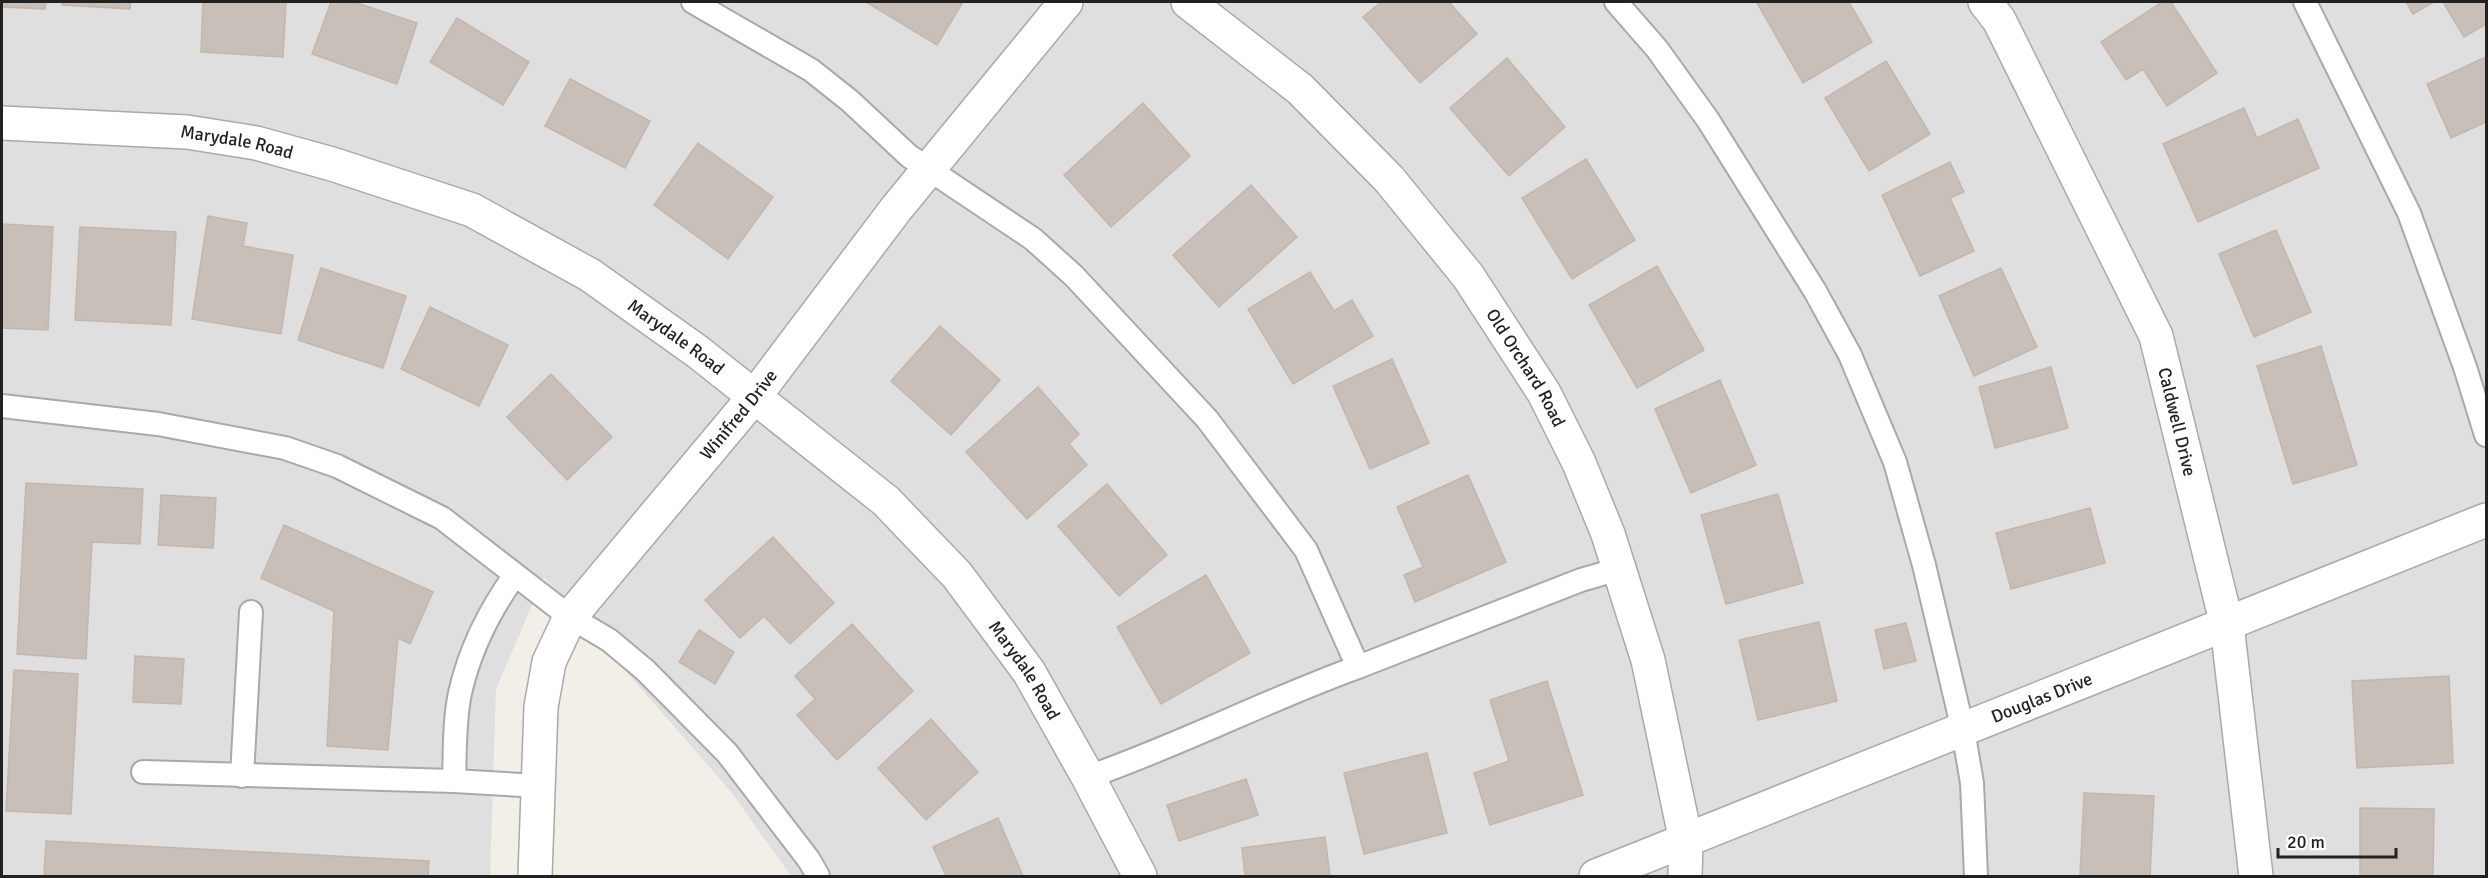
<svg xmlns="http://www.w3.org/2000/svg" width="2488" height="878" viewBox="0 0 2488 878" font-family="Signika,sans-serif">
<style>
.residential{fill:#e0dfdf}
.building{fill:#c7bfb8;stroke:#c4b6ab;stroke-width:1.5}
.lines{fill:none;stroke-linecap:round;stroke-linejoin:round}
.lane-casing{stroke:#a9a9a9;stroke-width:26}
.street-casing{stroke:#a9a9a9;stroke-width:36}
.lane{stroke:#fff;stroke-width:22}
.street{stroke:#fff;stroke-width:33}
.labels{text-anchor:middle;stroke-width:5;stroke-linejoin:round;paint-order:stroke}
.street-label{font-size:18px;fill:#222;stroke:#fff}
</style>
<rect width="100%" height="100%" fill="#f2efe9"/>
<path class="residential" d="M 2,2 L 2486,2 L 2486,876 L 791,876 L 731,792 L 544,577 L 496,689 L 490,876 L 2,876 Z"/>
<g class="building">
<path d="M 2,2 L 46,2 L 45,9 L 2,7 Z"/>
<path d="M 62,2 L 131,2 L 130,9 L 62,5 Z"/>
<path d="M 203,2 L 286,2 L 283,57 L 201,52 Z"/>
<path d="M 331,2 L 354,2 L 417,23 L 397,84 L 312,54 Z"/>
<path d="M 866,2 L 963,2 L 937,45 Z"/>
<path d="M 1381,2 L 1449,2 L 1477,34 L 1420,83 L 1363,17 Z"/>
<path d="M 1760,2 L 1849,2 L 1872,42 L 1803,83 L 1757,3 Z"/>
<path d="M 2162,2 L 2171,2 L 2217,73 L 2167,106 L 2143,69 L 2126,80 L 2101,42 Z"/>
<path d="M 2406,2 L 2434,2 L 2413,14 Z"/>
<path d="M 2443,2 L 2486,2 L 2486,24 L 2464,37 Z"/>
<path d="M 457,18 L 529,62 L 503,105 L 430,62 Z"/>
<path d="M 2486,57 L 2486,122 L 2451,138 L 2427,84 Z"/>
<path d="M 1507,58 L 1565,127 L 1509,176 L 1450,108 Z"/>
<path d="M 1886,61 L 1930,134 L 1869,171 L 1825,98 Z"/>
<path d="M 570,79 L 650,121 L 625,168 L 545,126 Z"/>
<path d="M 1143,103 L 1190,156 L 1111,227 L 1064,175 Z"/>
<path d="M 2244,108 L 2257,138 L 2298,119 L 2319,168 L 2198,222 L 2163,144 Z"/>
<path d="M 698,143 L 773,197 L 728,259 L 654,205 Z"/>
<path d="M 1586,159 L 1635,240 L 1572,279 L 1522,198 Z"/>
<path d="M 1950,162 L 1964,192 L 1950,198 L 1974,251 L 1920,276 L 1882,195 Z"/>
<path d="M 1251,185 L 1297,237 L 1219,307 L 1173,255 Z"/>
<path d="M 208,216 L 247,223 L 243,246 L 293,255 L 281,334 L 192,319 Z"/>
<path d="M 2,224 L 53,227 L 48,330 L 2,328 Z"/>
<path d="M 80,227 L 176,232 L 171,325 L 75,320 Z"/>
<path d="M 2276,230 L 2311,312 L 2254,337 L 2219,254 Z"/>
<path d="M 1657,266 L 1704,350 L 1637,388 L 1589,305 Z"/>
<path d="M 321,268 L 406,296 L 383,368 L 298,340 Z"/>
<path d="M 2001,268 L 2037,347 L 1974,376 L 1939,296 Z"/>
<path d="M 1310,272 L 1334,311 L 1352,300 L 1373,336 L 1293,384 L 1248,309 Z"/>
<path d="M 430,307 L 508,345 L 479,406 L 401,369 Z"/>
<path d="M 940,326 L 1000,380 L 951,435 L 891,381 Z"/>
<path d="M 2321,346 L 2357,465 L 2293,484 L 2257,366 Z"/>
<path d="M 1392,359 L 1429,443 L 1370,469 L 1333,386 Z"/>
<path d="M 2051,367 L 2068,428 L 1995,448 L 1979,387 Z"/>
<path d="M 551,374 L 612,437 L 567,480 L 507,417 Z"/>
<path d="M 1720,380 L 1756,465 L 1691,493 L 1655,409 Z"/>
<path d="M 1038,387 L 1079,434 L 1069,444 L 1087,465 L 1027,519 L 966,452 Z"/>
<path d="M 1468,475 L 1506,562 L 1415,602 L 1404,575 L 1423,567 L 1397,507 Z"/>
<path d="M 26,483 L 143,489 L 140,544 L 92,542 L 86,659 L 17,654 Z"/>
<path d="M 1107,484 L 1167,555 L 1119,596 L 1058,526 Z"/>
<path d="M 1778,494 L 1803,583 L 1726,604 L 1701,515 Z"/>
<path d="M 161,495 L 216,498 L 213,548 L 158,545 Z"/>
<path d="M 2090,508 L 2105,563 L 2011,589 L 1996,533 Z"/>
<path d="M 284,525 L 433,592 L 410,644 L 398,638 L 388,750 L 327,746 L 334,611 L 261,578 Z"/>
<path d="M 773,537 L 834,603 L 790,644 L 764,616 L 740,638 L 705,600 Z"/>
<path d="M 1206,575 L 1250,653 L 1161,704 L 1117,627 Z"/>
<path d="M 1819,622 L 1837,701 L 1758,720 L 1739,640 Z"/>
<path d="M 1906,623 L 1916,661 L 1884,669 L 1875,630 Z"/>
<path d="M 852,624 L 913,691 L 837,760 L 797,715 L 815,699 L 795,676 Z"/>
<path d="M 699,630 L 734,652 L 715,684 L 679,662 Z"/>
<path d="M 135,656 L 184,659 L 181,704 L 133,702 Z"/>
<path d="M 14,670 L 78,674 L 71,814 L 6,811 Z"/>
<path d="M 2449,676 L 2453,763 L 2357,768 L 2352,681 Z"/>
<path d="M 1547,681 L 1583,795 L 1490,825 L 1474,773 L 1509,761 L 1490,700 Z"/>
<path d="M 931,719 L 978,772 L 926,820 L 878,768 Z"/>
<path d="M 1427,753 L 1447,833 L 1364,854 L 1344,773 Z"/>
<path d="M 1246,779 L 1258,815 L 1179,841 L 1167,805 Z"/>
<path d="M 2084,793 L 2154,796 L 2150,876 L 2080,876 Z"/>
<path d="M 2360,808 L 2434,809 L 2433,876 L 2360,876 Z"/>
<path d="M 998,818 L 1023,876 L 946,876 L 933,847 Z"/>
<path d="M 1325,837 L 1330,876 L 1245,876 L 1242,848 Z"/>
<path d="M 46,841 L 429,861 L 428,876 L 44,876 Z"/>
</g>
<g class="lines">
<g class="lane-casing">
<g id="lane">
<path d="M 693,2 L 811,70 L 850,101 L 909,156 L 1033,239 L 1074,276 L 1207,419 L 1306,550 L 1358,667 L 1581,580 L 1619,569"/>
<path d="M 1616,2 L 1657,49 L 1708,120 L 1815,291 L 1850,355 L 1895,462 L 1924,565 L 1963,730 L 1972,783 L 1976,876"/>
<path d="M 2305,2 L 2409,213 L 2465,367 L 2486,435"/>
<path d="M 2,406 L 158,424 L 285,448 L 337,466 L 442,518 L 570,617 L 609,640 L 645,670 L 727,753 L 809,860 L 818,876"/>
<path d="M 143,772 L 454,781 L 538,786"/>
<path d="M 242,776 L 251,612"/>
<path d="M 1088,777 C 1180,745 1267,700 1358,667"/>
<path d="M 454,781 C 455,752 454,721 460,693 C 470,649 489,611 515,575"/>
</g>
</g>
<g class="street-casing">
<g id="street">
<path id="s1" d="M 1188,2 L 1300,89 L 1389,179 L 1468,276 L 1544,393 L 1579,463 L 1608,534 L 1648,660 L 1686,841 L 1685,876"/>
<path id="s2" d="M 1985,2 L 1999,20 L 2156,336 L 2227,625 L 2256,876"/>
<path id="s3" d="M 2,123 L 187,132 L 256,143 L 332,164 L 472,210 L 590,275 L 698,352 L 886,501 L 957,575 L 1029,672 L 1088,777 L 1140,876"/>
<path id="s4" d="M 535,876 L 541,707 L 549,662 L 570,617 L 754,397 L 896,209 L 1066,2"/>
<path id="s5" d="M 1596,876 L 2486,520"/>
</g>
</g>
<use href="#lane" class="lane"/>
<use href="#street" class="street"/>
</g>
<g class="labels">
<g class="street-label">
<text dy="6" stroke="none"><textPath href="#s3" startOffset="236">Marydale Road</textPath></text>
<text dy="6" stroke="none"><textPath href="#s3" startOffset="722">Marydale Road</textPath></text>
<text dy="6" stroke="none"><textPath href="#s1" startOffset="502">Old Orchard Road</textPath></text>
<text dy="6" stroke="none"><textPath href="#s4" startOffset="528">Winifred Drive</textPath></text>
<text dy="6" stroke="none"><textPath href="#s2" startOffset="464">Caldwell Drive</textPath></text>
<text dy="6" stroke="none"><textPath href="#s3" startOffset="1208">Marydale Road</textPath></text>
<text dy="6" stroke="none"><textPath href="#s5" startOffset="480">Douglas Drive</textPath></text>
</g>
</g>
<rect width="2488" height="878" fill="none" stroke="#222222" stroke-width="6"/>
<path d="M2278 848v9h118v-9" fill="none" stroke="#222222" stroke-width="3"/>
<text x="2287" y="848" font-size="18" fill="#222222" stroke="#ffffff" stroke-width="4.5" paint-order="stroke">20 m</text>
</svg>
